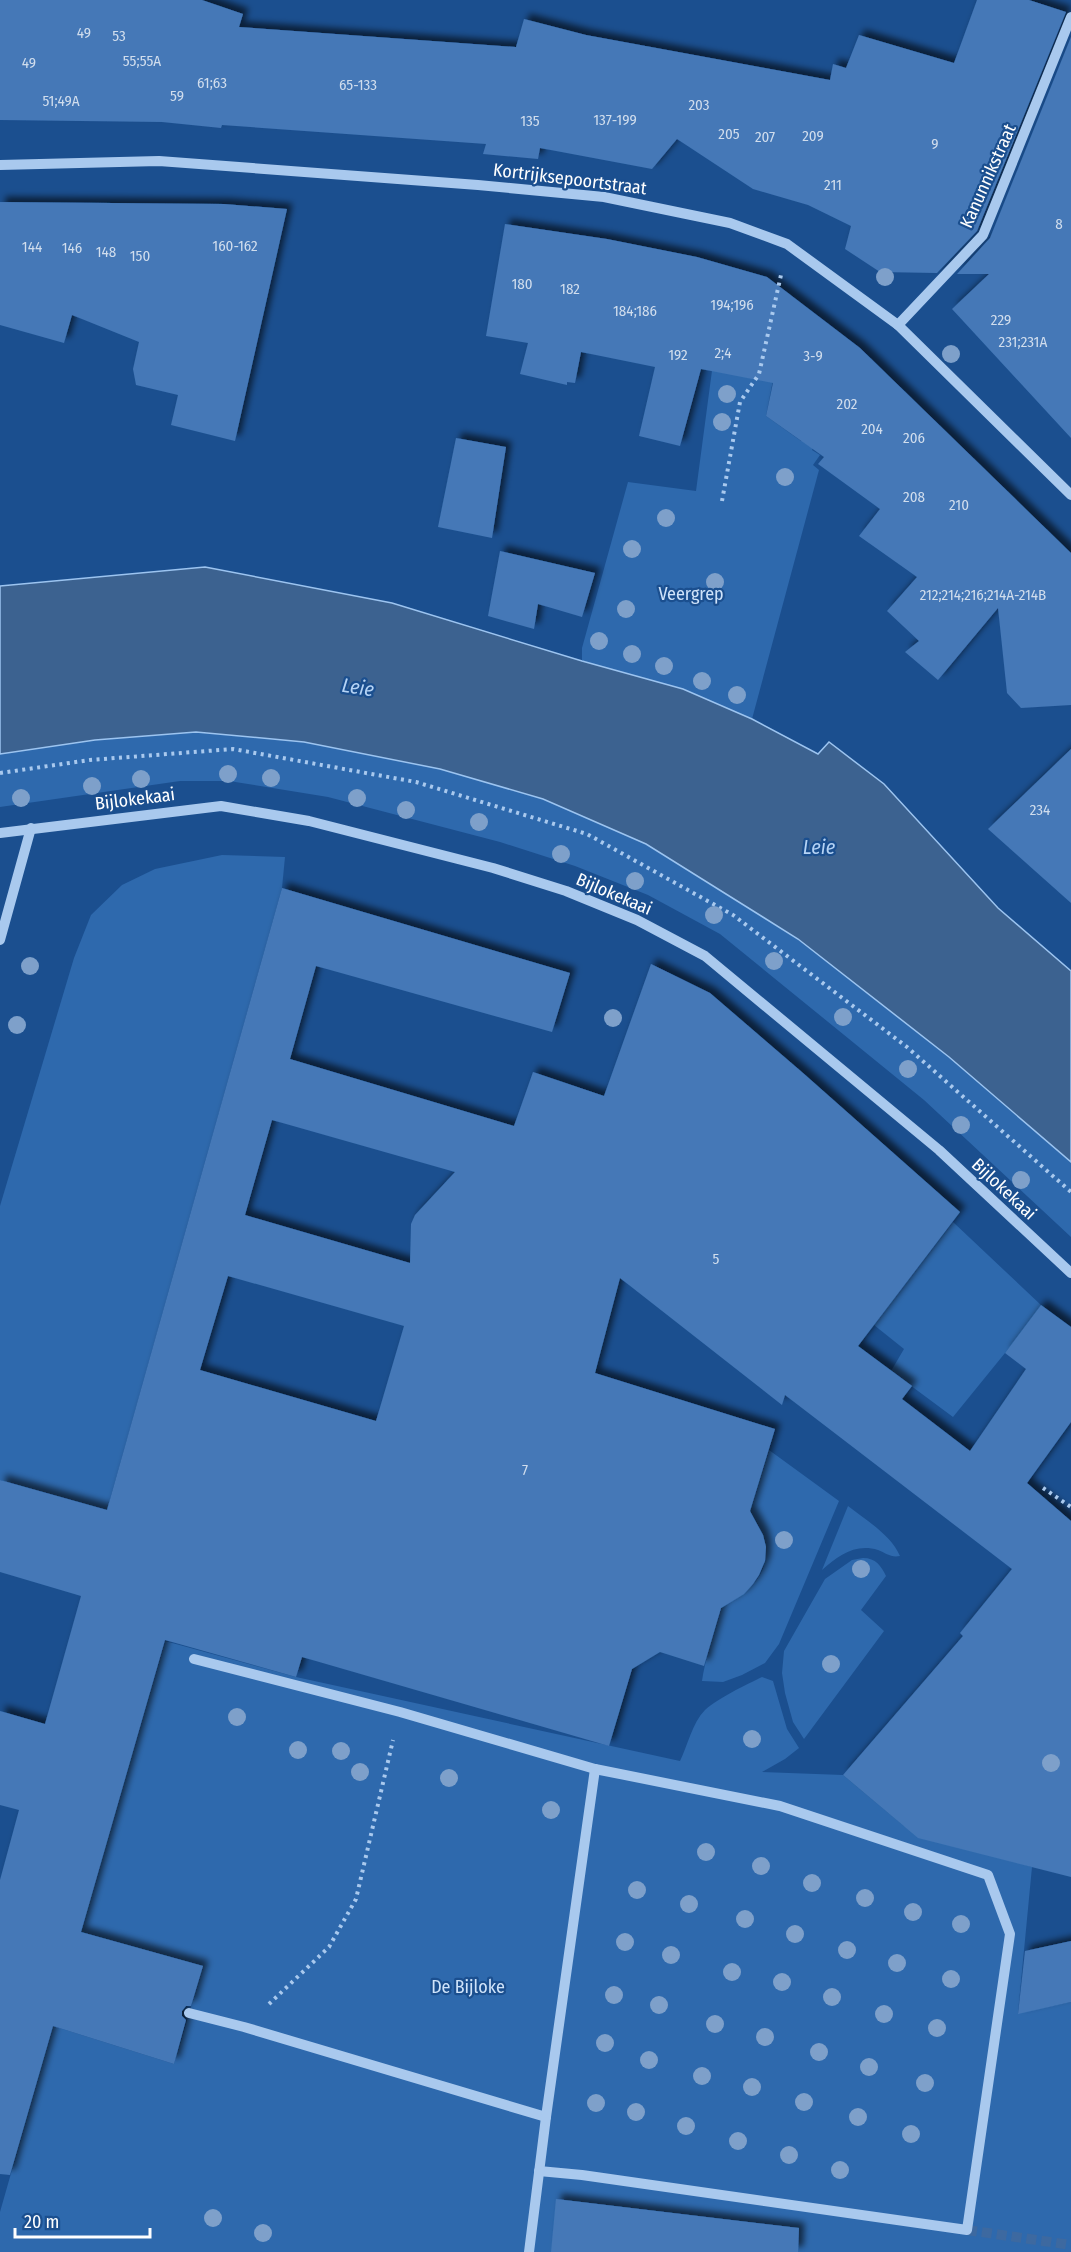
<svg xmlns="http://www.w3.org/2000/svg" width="1071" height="2252" viewBox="0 0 1071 2252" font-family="'Fira Sans Condensed',sans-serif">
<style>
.green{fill:#2e69ad}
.water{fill:#3c6290;stroke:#9cc4f0;stroke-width:1.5}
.building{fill:#4478b7;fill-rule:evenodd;filter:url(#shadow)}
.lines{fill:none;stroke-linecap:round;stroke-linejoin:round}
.minor-tunnel{stroke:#3d69a0;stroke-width:10;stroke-dasharray:10 5;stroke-linecap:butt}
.path{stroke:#a9c9ee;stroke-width:4;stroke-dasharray:3 4.5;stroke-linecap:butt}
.minor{stroke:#a9c9ee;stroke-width:10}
.tree{fill:#7ea0ca}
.labels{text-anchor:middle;stroke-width:4.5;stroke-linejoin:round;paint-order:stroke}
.number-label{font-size:15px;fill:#d0dded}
.street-label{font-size:18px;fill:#fff;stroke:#1b4f8f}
.park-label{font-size:18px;fill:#cfe3fa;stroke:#1b4f8f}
.water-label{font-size:20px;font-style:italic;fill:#b5d3f5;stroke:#1b4f8f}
</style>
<defs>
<filter id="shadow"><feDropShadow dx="5.5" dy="-5.5" stdDeviation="3" flood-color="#0009"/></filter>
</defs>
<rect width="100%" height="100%" fill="#1b4f8f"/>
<g class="green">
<path d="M 763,276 L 790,294 L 766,416 L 801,441 L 806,436 L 815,442 L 812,450 L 820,455 L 813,465 L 819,470 L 752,719 L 683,689 L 582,661 L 582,648 L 628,482 L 696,491 L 713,363 Z"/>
<path d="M 195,732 L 304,742 L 440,769 L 543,799 L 646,844 L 798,939 L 949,1057 L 1071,1162 L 1071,1237 L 924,1100 L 720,934 L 648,895 L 575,866 L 500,842 L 328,797 L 229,781 L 180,781 L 0,807 L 0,754 L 95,740 Z"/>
<path d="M 222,855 L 285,857 L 282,888 L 107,1510 L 0,1480 L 0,1206 L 74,958 L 91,915 L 122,885 L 155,869 Z"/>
<path d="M 953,1222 L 1041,1305 L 1005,1353 L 953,1417 L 891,1371 L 904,1349 L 874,1325 Z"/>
<path d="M 769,1450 L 839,1501 L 779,1644 L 765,1663 L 742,1675 L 723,1682 L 702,1681 C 705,1661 711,1642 717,1623 C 719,1618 719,1609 722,1605 C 729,1596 745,1592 753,1584 C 774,1563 765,1533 750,1511 Z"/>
<path d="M 848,1506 C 866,1520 891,1535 900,1556 C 891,1558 886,1553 878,1550 C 855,1543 838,1556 822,1570 Z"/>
<path d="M 863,1558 C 876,1558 881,1566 886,1576 L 861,1610 L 884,1631 L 804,1739 L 793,1722 L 785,1693 L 782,1673 L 784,1651 L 825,1579 L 852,1560 Z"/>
<path d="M 165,1641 L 296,1677 L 680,1761 C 688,1745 692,1723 705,1710 C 718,1698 746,1685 762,1677 L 773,1681 L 787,1729 L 799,1748 L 785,1759 L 762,1772 L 843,1775 L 904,1826 L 1032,1867 L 1018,2013 L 1071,2002 L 1071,2252 L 0,2252 L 0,2212 L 53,2026 L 174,2064 L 203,1967 L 81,1932 Z"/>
</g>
<path class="water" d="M 205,567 L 392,603 L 582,661 L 683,689 L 752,719 L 818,754 L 829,742 L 884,784 L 998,908 L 1071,971 L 1071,1162 L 949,1057 L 798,939 L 646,844 L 543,799 L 440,769 L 304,742 L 196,732 L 95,740 L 0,754 L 0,586 Z"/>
<g class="building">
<path d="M 0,0 L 202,0 L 243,14 L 239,27 L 516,47 L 524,19 L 586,35 L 830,80 L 833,64 L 846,68 L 859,35 L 954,63 L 977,0 L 1029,0 L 1066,12 L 977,231 L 937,273 L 880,272 L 845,249 L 851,226 L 808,205 L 753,189 L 677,139 L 652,169 L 540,148 L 538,159 L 483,154 L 486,144 L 222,125 L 221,128 L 162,122 L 0,120 Z"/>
<path d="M 1071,37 L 1071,438 L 952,309 L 989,274 L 957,274 L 990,238 Z"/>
<path d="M 0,202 L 224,204 L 287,209 L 235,441 L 171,425 L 178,395 L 136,385 L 133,369 L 139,342 L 72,315 L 64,343 L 0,325 Z"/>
<path d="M 505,224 L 607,239 L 697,257 L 767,277 L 860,348 L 1071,553 L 1071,705 L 1021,708 L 1007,693 L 998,608 L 938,680 L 905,652 L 919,641 L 887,611 L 917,577 L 859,536 L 880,509 L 818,464 L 824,457 L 766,416 L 773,383 L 701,369 L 680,446 L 639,436 L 655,367 L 581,352 L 575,383 L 567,382 L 567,385 L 520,374 L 528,343 L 486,336 Z"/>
<path d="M 456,438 L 506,447 L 492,538 L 438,527 Z"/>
<path d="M 500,551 L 595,573 L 582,617 L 538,604 L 534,629 L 488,616 Z"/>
<path d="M 1071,749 L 1071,903 L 988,829 Z"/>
<path d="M 282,888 L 570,973 L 552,1032 L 316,966 L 290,1059 L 514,1126 L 533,1072 L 604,1096 L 651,964 L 710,993 L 803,1073 L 960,1212 L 858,1346 L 912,1386 L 902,1399 L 970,1451 L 1026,1369 L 1005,1353 L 1041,1305 L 1071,1327 L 1071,1422 L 1027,1483 L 1071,1521 L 1071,1877 L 918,1838 L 843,1775 L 963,1636 L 960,1633 L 1012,1569 L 785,1395 L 782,1405 L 620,1278 L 595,1373 L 775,1429 L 750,1511 L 763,1535 L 766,1547 L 765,1561 L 759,1575 L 753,1584 L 744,1594 L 721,1608 L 704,1666 L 660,1652 L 632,1669 L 609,1746 L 302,1657 L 296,1677 L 165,1640 L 81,1932 L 203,1966 L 191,2006 L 186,2006 L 182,2011 L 182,2016 L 186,2020 L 174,2064 L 53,2026 L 10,2175 L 0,2174 L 0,1880 L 19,1810 L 0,1805 L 0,1711 L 45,1724 L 81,1596 L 0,1572 L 0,1480 L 107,1510 ZM 272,1120 L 455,1172 L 415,1215 L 411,1224 L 410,1263 L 245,1215 ZM 228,1276 L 404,1326 L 376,1421 L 200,1370 Z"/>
<path d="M 1071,1941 L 1071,2002 L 1018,2014 L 1025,1951 Z"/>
<path d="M 556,2199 L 799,2228 L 798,2252 L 551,2252 Z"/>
</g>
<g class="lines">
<path class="minor-tunnel" d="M 967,2230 L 1071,2245"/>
<g class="path">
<path d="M 722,501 L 740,402 L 759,374 L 781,275"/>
<path d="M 0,773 L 90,760 L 233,749 L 416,782 L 587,834 L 733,915 L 907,1047 L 1071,1192"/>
<path d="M 1043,1488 L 1071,1507"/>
<path d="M 269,2004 L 329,1947 L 356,1899 L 393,1740"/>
</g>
<g class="minor">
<path d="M 0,165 L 159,161 L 478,185 L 604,197 L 730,223 L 787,244 L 898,325 L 1071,495"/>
<path d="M 898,325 L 983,235 L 1071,17"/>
<path d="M 0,833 L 221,806 L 309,821 L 493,868 L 566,891 L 637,920 L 705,956 L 939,1150 L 1071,1273"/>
<path d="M 0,940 L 31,828"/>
<path d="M 194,1659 L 400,1712 L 595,1769 L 780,1806 L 988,1875 L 1010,1934 L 967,2230 L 582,2175 L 539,2171"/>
<path d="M 189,2013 L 244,2027 L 546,2117"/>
<path d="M 529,2252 L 546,2117 L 595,1769"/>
</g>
</g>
<g class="tree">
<circle cx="885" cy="277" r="9"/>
<circle cx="951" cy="354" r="9"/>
<circle cx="727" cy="394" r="9"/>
<circle cx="722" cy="422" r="9"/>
<circle cx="785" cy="477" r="9"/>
<circle cx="666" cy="518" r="9"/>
<circle cx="632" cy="549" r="9"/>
<circle cx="715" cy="582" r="9"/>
<circle cx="626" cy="609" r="9"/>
<circle cx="599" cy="641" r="9"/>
<circle cx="632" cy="654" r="9"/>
<circle cx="664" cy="666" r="9"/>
<circle cx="702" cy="681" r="9"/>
<circle cx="737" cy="695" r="9"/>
<circle cx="228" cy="774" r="9"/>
<circle cx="271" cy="778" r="9"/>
<circle cx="141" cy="779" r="9"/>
<circle cx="92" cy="786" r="9"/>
<circle cx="21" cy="798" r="9"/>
<circle cx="357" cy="798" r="9"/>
<circle cx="406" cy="810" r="9"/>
<circle cx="479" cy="822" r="9"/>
<circle cx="561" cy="854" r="9"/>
<circle cx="635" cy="881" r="9"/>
<circle cx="714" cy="915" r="9"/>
<circle cx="774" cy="961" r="9"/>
<circle cx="30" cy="966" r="9"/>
<circle cx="843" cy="1017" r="9"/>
<circle cx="613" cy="1018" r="9"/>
<circle cx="17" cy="1025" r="9"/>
<circle cx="908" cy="1069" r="9"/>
<circle cx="961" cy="1125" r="9"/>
<circle cx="1021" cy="1180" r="9"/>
<circle cx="784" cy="1540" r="9"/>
<circle cx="861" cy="1569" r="9"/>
<circle cx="831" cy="1664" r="9"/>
<circle cx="237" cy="1717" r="9"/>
<circle cx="752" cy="1739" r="9"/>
<circle cx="298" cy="1750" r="9"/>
<circle cx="341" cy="1751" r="9"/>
<circle cx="1051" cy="1763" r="9"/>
<circle cx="360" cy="1772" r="9"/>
<circle cx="449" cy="1778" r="9"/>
<circle cx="551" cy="1810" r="9"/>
<circle cx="706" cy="1852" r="9"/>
<circle cx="761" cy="1866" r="9"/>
<circle cx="812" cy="1883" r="9"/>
<circle cx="637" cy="1890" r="9"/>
<circle cx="865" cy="1898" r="9"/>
<circle cx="689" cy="1904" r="9"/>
<circle cx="913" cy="1912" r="9"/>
<circle cx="745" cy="1919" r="9"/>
<circle cx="961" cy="1924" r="9"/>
<circle cx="795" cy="1934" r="9"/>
<circle cx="625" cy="1942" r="9"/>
<circle cx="847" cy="1950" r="9"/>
<circle cx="671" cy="1955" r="9"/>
<circle cx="897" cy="1963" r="9"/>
<circle cx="732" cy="1972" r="9"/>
<circle cx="951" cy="1979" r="9"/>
<circle cx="782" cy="1982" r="9"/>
<circle cx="614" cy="1995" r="9"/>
<circle cx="832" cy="1997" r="9"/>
<circle cx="659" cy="2005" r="9"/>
<circle cx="884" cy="2014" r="9"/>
<circle cx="715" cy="2024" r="9"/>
<circle cx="937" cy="2028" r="9"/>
<circle cx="765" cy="2037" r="9"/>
<circle cx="605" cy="2043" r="9"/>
<circle cx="819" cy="2052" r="9"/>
<circle cx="649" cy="2060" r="9"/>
<circle cx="869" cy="2067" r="9"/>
<circle cx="702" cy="2076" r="9"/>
<circle cx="925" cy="2083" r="9"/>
<circle cx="752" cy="2087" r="9"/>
<circle cx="804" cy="2102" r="9"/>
<circle cx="596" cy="2103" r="9"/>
<circle cx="636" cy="2112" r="9"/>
<circle cx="858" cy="2117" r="9"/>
<circle cx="686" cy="2126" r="9"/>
<circle cx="911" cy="2134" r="9"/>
<circle cx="738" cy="2141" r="9"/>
<circle cx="789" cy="2155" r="9"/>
<circle cx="840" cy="2170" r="9"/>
<circle cx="213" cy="2218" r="9"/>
<circle cx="263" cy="2233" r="9"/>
</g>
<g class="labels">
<g class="number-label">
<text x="84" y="38">49</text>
<text x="119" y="41">53</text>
<text x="142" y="66">55;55A</text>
<text x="29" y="68">49</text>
<text x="212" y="88">61;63</text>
<text x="358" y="90">65-133</text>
<text x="177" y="101">59</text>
<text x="61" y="106">51;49A</text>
<text x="699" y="110">203</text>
<text x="615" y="125">137-199</text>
<text x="530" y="126">135</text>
<text x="729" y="139">205</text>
<text x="813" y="141">209</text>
<text x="765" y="142">207</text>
<text x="935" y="149">9</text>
<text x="833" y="190">211</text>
<text x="1059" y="229">8</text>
<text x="235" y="251">160-162</text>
<text x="32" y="252">144</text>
<text x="72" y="253">146</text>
<text x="106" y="257">148</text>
<text x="140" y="261">150</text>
<text x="522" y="289">180</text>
<text x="570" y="294">182</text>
<text x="732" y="310">194;196</text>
<text x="635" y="316">184;186</text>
<text x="1001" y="325">229</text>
<text x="1023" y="347">231;231A</text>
<text x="723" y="358">2;4</text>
<text x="678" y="360">192</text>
<text x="813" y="361">3-9</text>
<text x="847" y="409">202</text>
<text x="872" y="434">204</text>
<text x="914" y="443">206</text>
<text x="914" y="502">208</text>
<text x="959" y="510">210</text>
<text x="983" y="600">212;214;216;214A-214B</text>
<text x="1040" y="815">234</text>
<text x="716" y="1264">5</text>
<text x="525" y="1475">7</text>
</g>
<g class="street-label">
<text transform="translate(988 176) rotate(-66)" y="6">Kanunnikstraat</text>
<text transform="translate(570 179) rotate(7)" y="6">Kortrijksepoortstraat</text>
<text transform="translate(135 799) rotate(-7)" y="6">Bijlokekaai</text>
<text transform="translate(614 894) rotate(23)" y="6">Bijlokekaai</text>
<text transform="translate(1004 1189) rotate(43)" y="6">Bijlokekaai</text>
</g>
<g class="park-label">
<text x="691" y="600">Veergrep</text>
<text x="468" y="1993">De Bijloke</text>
</g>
<g class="water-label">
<text transform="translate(358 687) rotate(9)" y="7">Leie</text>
<text x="819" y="854">Leie</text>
</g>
</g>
<path d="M15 2228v9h135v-9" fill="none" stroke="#ffffff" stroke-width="3"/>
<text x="24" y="2228" font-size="18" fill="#ffffff" stroke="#1b4f8f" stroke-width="4.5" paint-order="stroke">20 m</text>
</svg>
